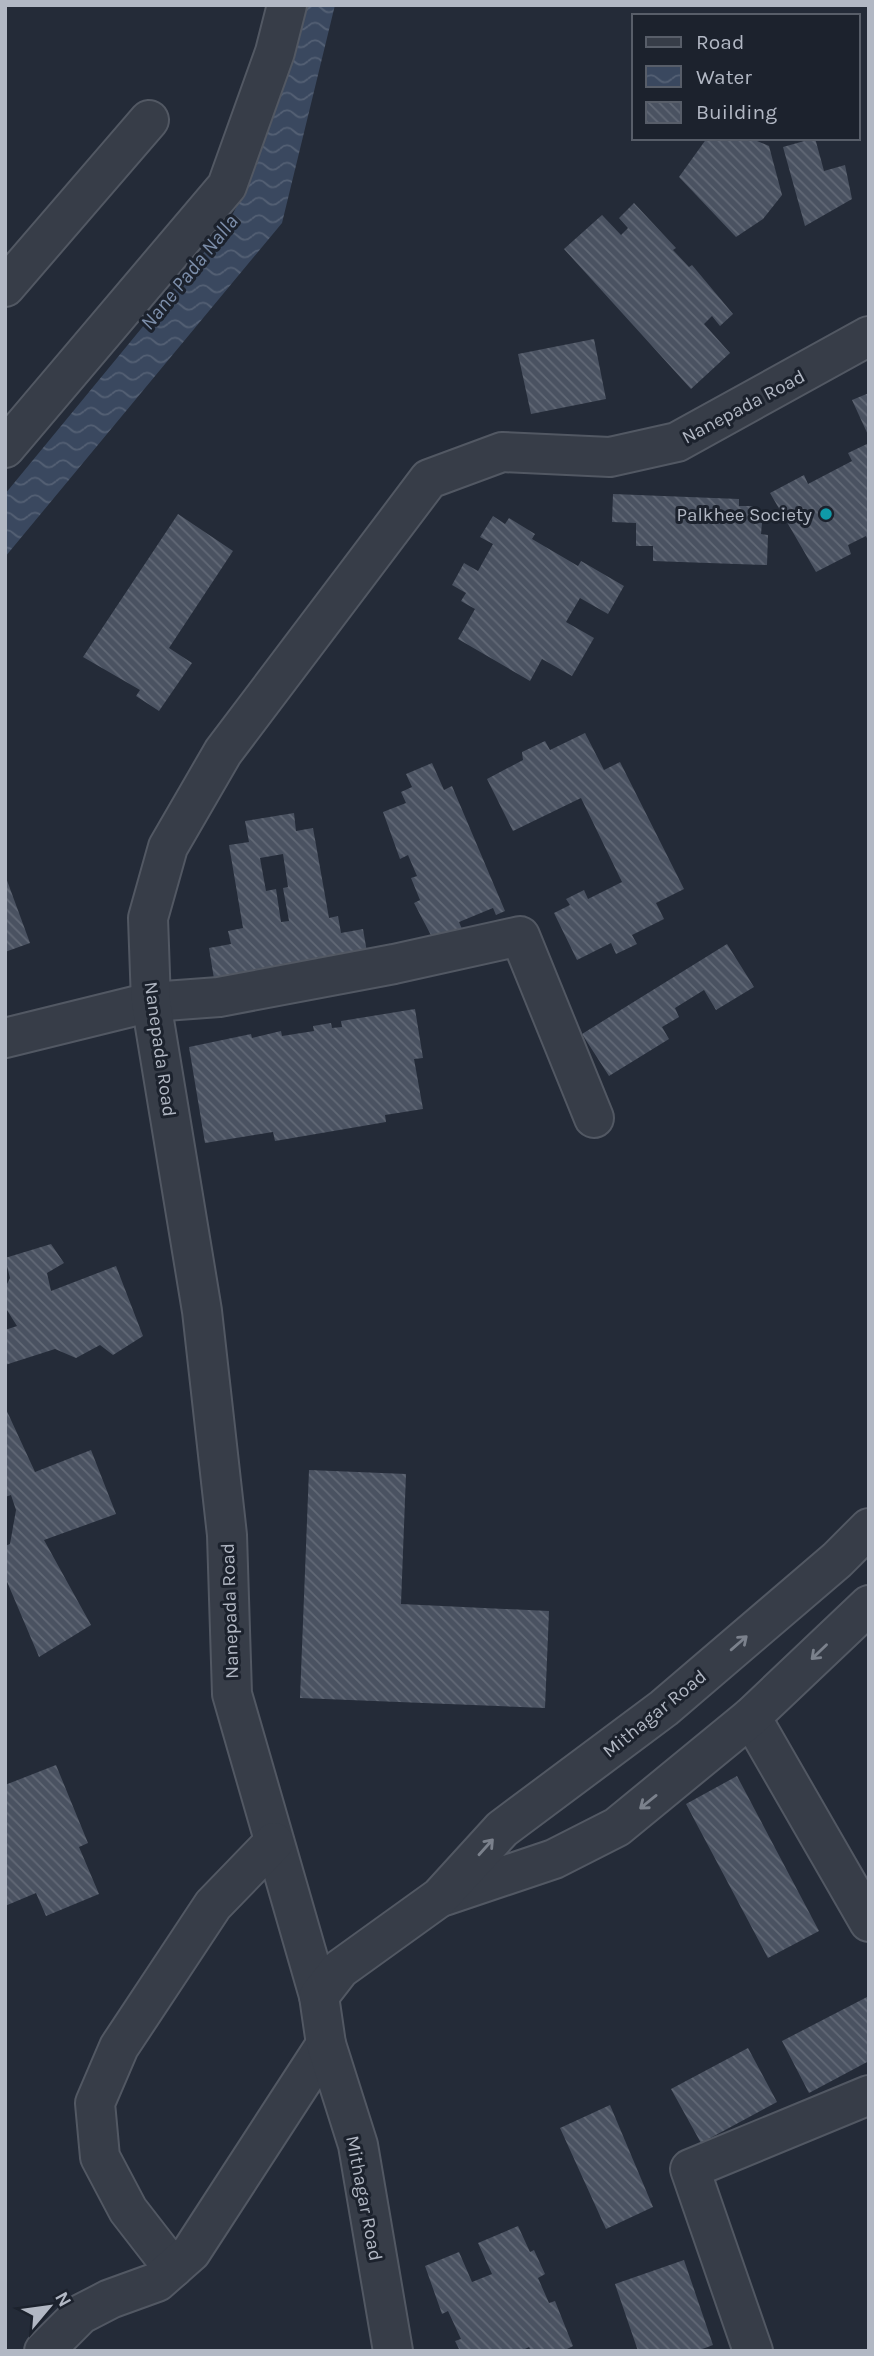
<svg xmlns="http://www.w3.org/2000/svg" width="874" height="2356" viewBox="0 0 874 2356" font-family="Karla,sans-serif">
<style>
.water{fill:url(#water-waves)}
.building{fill:url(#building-back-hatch);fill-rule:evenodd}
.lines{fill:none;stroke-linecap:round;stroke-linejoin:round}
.minor-casing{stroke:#525863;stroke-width:42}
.minor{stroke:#373d48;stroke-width:38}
.oneway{stroke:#7b818c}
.culture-dot{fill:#0f9aa8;stroke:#1c222d;stroke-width:2.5}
.labels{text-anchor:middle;stroke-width:6;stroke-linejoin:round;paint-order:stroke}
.street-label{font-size:19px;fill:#b2b8c4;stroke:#1c222d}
.poi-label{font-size:19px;fill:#b2b8c4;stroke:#1c222d;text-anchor:end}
.water-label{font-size:21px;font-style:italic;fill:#7c8eaa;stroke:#1c222d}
</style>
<defs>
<pattern id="water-waves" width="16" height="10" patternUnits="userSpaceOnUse" patternTransform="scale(1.75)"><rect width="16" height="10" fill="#3a485f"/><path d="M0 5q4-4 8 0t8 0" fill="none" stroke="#546074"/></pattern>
<pattern id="building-back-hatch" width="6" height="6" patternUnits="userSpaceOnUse" patternTransform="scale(1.75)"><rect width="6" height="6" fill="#4a5261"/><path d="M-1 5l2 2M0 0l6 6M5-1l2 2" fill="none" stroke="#626976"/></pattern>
</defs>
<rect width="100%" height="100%" fill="#242b38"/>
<path class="water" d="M 301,5 L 335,5 L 282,223 L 5,557 L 5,494 L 229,222 L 257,164 Z"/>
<g class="building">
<path d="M 707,138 L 750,138 L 769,146 L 782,195 L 763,219 L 736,237 L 679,177 Z"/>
<path d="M 815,138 L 824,171 L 845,165 L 852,199 L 805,226 L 783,147 Z"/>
<path d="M 634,203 L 676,248 L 673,250 L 689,267 L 692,265 L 733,314 L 720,326 L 712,316 L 704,324 L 730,353 L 691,389 L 564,249 L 602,215 L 621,235 L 628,228 L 619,218 Z"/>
<path d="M 594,339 L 606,399 L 531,414 L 518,354 Z"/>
<path d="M 869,393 L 869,437 L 852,400 Z"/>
<path d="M 869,443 L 869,543 L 866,536 L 848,545 L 851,554 L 816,572 L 770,493 L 804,475 L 808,484 L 852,461 L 848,453 Z"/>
<path d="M 613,494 L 739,499 L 739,506 L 753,506 L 753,522 L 762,523 L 761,534 L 768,535 L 767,565 L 653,561 L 653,546 L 636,546 L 636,523 L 612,522 Z"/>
<path d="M 178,514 L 233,551 L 169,648 L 192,663 L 159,711 L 136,696 L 140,690 L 83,657 Z"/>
<path d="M 493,516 L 505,524 L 509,518 L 535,534 L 532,539 L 578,566 L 581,561 L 624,586 L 608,614 L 580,598 L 566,622 L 594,638 L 572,676 L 542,659 L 530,681 L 458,639 L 475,609 L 461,601 L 466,593 L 452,585 L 464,563 L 478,571 L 493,544 L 480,537 Z"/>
<path d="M 585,733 L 604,770 L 620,762 L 684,889 L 656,903 L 664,919 L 632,935 L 637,944 L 616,954 L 611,943 L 577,960 L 554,913 L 570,905 L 566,899 L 584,890 L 588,899 L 622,882 L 581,798 L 513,831 L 487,779 L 523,760 L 522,752 L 545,741 L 550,750 Z"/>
<path d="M 432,763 L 444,790 L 452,786 L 505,911 L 496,915 L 493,908 L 459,922 L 462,929 L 434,941 L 414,903 L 420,900 L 411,878 L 417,876 L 408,855 L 400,859 L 383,812 L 406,803 L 401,792 L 412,787 L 406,774 Z"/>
<path d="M 294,813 L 296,831 L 313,828 L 329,918 L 338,916 L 341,933 L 363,929 L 368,958 L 214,979 L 209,948 L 231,944 L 228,931 L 243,928 L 229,845 L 249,842 L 245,821 ZM 283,854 L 288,887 L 283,888 L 289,921 L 281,922 L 276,889 L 266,891 L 260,858 Z"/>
<path d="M 5,875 L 30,943 L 5,952 Z"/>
<path d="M 727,944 L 754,987 L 716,1010 L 704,990 L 675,1008 L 679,1017 L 662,1027 L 669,1039 L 609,1076 L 582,1034 Z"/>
<path d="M 415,1009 L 423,1058 L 414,1059 L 423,1109 L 385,1115 L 386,1122 L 275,1141 L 273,1132 L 205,1143 L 189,1047 L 251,1034 L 252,1038 L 281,1031 L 282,1036 L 314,1031 L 313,1026 L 331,1023 L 332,1028 L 342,1027 L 341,1021 Z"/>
<path d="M 51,1244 L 64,1263 L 47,1273 L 51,1291 L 116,1266 L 143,1336 L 113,1355 L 100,1345 L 76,1358 L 55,1349 L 5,1365 L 5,1330 L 17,1326 L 5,1307 L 5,1288 L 10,1278 L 5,1258 Z"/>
<path d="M 5,1407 L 35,1472 L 91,1450 L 116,1514 L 44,1540 L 91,1625 L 39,1657 L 5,1577 L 5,1546 L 10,1544 L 16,1510 L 11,1495 L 5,1497 Z"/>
<path d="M 309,1470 L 406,1474 L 401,1604 L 549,1611 L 545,1708 L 300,1698 Z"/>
<path d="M 56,1765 L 88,1843 L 79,1847 L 99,1894 L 46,1916 L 36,1893 L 5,1906 L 5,1785 Z"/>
<path d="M 737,1776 L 819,1931 L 768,1958 L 686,1804 Z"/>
<path d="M 869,1996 L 869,2061 L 809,2093 L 782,2041 Z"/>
<path d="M 748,2048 L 777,2102 L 701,2143 L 671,2089 Z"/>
<path d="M 610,2105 L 653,2207 L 606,2229 L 560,2128 Z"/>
<path d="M 518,2226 L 530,2252 L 534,2250 L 545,2274 L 538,2278 L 549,2303 L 555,2301 L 573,2346 L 563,2351 L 531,2351 L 529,2347 L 521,2351 L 460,2351 L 455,2341 L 461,2339 L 448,2311 L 442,2314 L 425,2266 L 459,2252 L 472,2282 L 492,2274 L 478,2243 Z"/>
<path d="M 684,2260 L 713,2345 L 697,2351 L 638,2351 L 615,2284 Z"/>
</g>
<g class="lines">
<g class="minor-casing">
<g id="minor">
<path d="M 5,287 L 149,120"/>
<path d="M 5,448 L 227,186 L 275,52 L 287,5"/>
<path d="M 5,1038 L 151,1002 L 219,997 L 394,964 L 520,936 L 594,1118"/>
<path d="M 751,1717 L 869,1922"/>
<path d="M 444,1896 L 554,1859 L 617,1827 L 751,1717 L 869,1605"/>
<path d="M 319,1996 L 232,1694 L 227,1535 L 202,1311 L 151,1002 L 148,918 L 168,847 L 223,752 L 429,479 L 502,452 L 610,457 L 677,442 L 869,336"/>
<path d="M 173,2268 L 128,2210 L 100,2157 L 95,2103 L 119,2047 L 213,1905 L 274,1842"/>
<path d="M 44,2351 L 81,2314 L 110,2299 L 157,2282 L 191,2252 L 326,2044"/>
<path d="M 393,2351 L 358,2145 L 326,2044 L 319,1996 L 340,1969 L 440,1897 L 502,1829 L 664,1708 L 837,1560 L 869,1528"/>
<path d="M 753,2351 L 690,2169 L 869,2095"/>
</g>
</g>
<use href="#minor" class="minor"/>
</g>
<defs><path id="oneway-shaft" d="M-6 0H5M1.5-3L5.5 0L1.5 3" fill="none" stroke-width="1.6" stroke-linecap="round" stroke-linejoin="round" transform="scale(1.75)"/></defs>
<g class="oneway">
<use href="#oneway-shaft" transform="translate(739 1643) rotate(-41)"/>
<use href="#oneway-shaft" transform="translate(819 1652) rotate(136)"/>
<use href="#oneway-shaft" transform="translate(648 1802) rotate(141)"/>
<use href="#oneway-shaft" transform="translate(486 1847) rotate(-48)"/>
</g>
<circle class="culture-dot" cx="826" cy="514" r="7"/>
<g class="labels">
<g class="street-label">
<text transform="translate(743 406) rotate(-28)" y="7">Nanepada Road</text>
<text transform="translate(161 1049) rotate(82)" y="7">Nanepada Road</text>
<text transform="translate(229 1611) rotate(-92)" y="7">Nanepada Road</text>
<text transform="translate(654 1713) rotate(-39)" y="7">Mithagar Road</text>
<text transform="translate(365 2198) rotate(79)" y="7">Mithagar Road</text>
</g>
<g class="poi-label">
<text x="812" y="521">Palkhee Society</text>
</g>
<g class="water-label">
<text transform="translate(189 272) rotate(-51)" y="7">Nane Pada Nalla</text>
</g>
</g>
<rect width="874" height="2356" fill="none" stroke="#b2b8c4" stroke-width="14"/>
<rect x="632" y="14" width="228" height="126" fill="#1c222d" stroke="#585e69" stroke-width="2"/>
<rect x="646" y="37" width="35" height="10" fill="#373d48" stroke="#585e69" stroke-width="2"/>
<text x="696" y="49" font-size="21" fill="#b2b8c4">Road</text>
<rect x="646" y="66" width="35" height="21" fill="url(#water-waves)" stroke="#585e69" stroke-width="2"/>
<text x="696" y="84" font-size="21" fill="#b2b8c4">Water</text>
<rect x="646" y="102" width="35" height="21" fill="url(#building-back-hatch)" stroke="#585e69" stroke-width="2"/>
<text x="696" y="119" font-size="21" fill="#b2b8c4">Building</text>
<g transform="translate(49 2307) rotate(61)" stroke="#1c222d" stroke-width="5" paint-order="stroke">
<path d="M0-5L12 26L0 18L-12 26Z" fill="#b2b8c4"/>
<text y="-10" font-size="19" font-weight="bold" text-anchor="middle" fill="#b2b8c4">N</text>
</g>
</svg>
